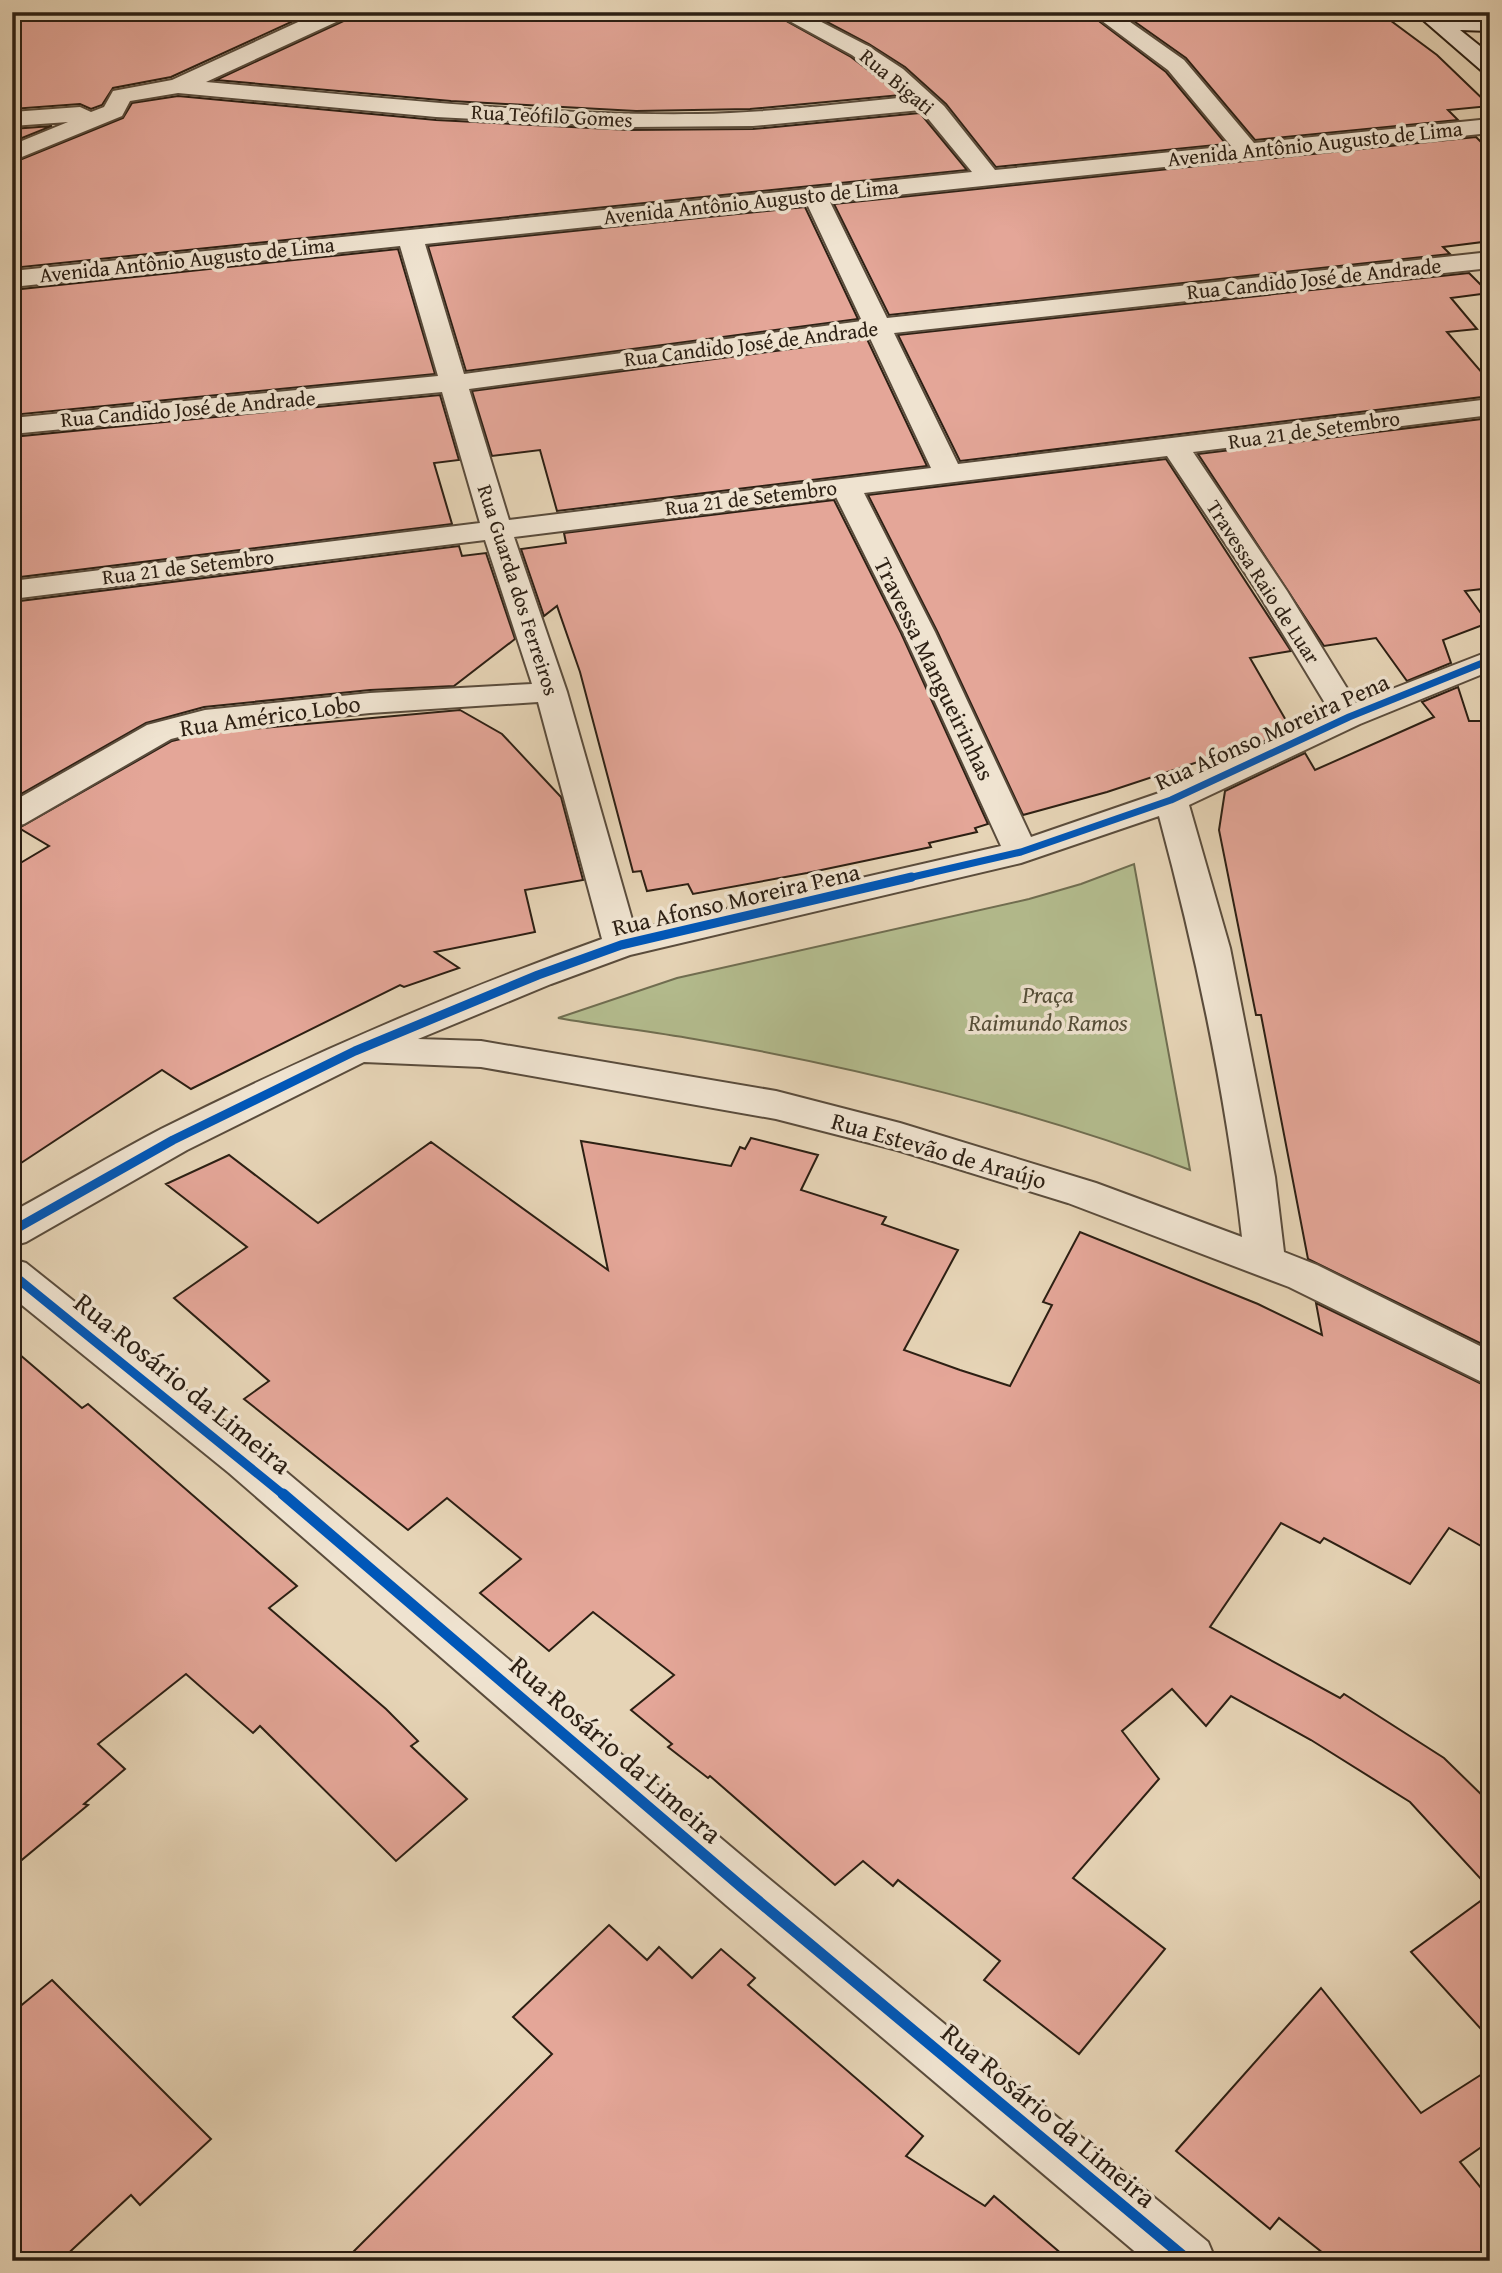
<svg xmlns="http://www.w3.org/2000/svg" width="1502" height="2273" viewBox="0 0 1502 2273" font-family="'Gentium Book Plus',serif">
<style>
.green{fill:#b4bd8f;stroke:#706e51;stroke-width:2}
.building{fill:#e4a698;stroke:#2c1f13;stroke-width:2}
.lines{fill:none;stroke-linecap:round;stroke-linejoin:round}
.minor-casing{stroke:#5a4c3c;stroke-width:4}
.secondary-casing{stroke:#2c1f13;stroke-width:4}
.minor{fill:#efe3d0;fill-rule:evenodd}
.secondary{fill:#efe3d0;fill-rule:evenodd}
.cycleway-far2-casing{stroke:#efe3d0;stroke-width:10}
.cycleway-far1-casing{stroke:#efe3d0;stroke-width:13}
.cycleway-casing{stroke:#efe3d0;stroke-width:16}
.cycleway-far2{stroke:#0057b8;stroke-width:7}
.cycleway-far1{stroke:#0057b8;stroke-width:9}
.cycleway{stroke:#0057b8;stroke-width:11}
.labels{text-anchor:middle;stroke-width:7;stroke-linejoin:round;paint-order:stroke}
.far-street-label{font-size:21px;fill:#2c1f13;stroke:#efe3d0}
.street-label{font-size:24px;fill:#2c1f13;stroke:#efe3d0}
.park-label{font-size:24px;font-style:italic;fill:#554e38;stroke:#efe3d0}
.near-street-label{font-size:28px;fill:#2c1f13;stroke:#efe3d0}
</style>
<rect width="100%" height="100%" fill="#e6d4b6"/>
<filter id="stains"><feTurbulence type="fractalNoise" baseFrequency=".00286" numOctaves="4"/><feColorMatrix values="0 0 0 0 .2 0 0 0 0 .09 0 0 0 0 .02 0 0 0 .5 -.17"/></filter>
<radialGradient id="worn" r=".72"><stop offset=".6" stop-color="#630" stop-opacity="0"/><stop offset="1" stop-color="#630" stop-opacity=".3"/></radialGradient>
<path class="green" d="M 1134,864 L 1190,1170 C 1035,1111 857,1067 694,1039 C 649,1031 603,1026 558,1018 L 677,978 L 1029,899 L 1081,884 Z"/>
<g class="building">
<path d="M 12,12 L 313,12 L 171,77 L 113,88 L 102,105 L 91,109 L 80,104 L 12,109 Z"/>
<path d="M 352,12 L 770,12 L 851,57 L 901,95 L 750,109 L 636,111 L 451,101 L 216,80 L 348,19 Z"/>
<path d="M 808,12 L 1087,12 L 1166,72 L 1226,144 L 996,167 L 946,104 L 905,67 L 869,44 Z"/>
<path d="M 1121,12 L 1379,12 L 1437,55 L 1490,106 L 1448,110 L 1458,120 L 1255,140 L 1186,58 Z"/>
<path d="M 178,96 L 436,120 L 630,130 L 753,129 L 920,113 L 967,170 L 12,268 L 12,163 L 123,118 L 132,103 Z"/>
<path d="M 52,126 L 12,142 L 12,129 Z"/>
<path d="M 1476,137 L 1490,151 L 1490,241 L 1443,247 L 1450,254 L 889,315 L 834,204 Z"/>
<path d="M 805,207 L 858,319 L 466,371 L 428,246 Z"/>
<path d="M 398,249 L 435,374 L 12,415 L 12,290 Z"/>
<path d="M 1469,273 L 1489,293 L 1451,298 L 1477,329 L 1447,332 L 1490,382 L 1490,396 L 960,461 L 898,335 Z"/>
<path d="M 867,339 L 927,466 L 557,511 L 540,450 L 492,456 L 472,391 Z"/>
<path d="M 440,395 L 459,460 L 434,463 L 452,524 L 12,578 L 12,437 Z"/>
<path d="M 1490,418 L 1490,588 L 1465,591 L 1488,623 L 1443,640 L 1451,663 L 1407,681 L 1376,638 L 1324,646 L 1198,454 Z"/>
<path d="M 1166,459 L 1291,651 L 1250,658 L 1291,729 L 1230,757 L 1231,751 L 1107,792 L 1023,815 L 937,631 L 868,495 Z"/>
<path d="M 834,500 L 901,633 L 988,824 L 975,828 L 977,832 L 929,843 L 931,847 L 807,873 L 693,894 L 688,884 L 647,891 L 641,871 L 633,872 L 580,672 L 557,606 L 544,616 L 521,549 L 566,543 L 564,533 Z"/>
<path d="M 459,546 L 462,556 L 486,553 L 515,639 L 454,686 L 370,690 L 204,707 L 146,723 L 12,799 L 12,602 Z"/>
<path d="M 1458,687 L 1469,721 L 1490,721 L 1490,1203 L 1481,1308 L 1490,1312 L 1490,1348 L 1308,1259 L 1261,1015 L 1256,1015 L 1219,830 L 1225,791 L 1305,753 L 1315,770 L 1434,717 L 1422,702 Z"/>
<path d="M 460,710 L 502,734 L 561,797 L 583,880 L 525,890 L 535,932 L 435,952 L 459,968 L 404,987 L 400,985 L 191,1089 L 162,1070 L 12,1169 L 12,868 L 49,846 L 19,828 L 172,741 L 206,733 Z"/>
<path d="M 751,1138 L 818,1155 L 801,1190 L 886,1217 L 882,1224 L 958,1250 L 904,1350 L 960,1370 L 1010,1386 L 1052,1305 L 1043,1302 L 1080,1232 L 1258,1304 L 1322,1335 L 1316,1303 L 1490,1388 L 1490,1551 L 1449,1528 L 1410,1584 L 1324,1538 L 1320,1543 L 1281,1523 L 1210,1627 L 1340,1698 L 1344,1694 L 1444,1758 L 1490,1803 L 1490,1889 L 1410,1802 L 1311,1740 L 1231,1696 L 1206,1726 L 1172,1689 L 1122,1731 L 1159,1779 L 1073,1878 L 1165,1949 L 1079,2054 L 984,1980 L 1000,1961 L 898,1880 L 893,1886 L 863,1861 L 835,1885 L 710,1776 L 708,1778 L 668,1747 L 672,1744 L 631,1710 L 674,1675 L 593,1612 L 549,1651 L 480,1593 L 521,1559 L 447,1498 L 408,1530 L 244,1399 L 269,1381 L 174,1298 L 247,1247 L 166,1184 L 229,1155 L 318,1223 L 431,1142 L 608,1270 L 581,1141 L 731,1166 L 740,1147 L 745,1149 Z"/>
<path d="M 12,1348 L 82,1408 L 88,1404 L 297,1586 L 269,1608 L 386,1709 L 418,1741 L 411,1746 L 467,1799 L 396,1861 L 260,1726 L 253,1733 L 186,1674 L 98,1744 L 125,1769 L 84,1804 L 88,1805 L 12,1868 Z"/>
<path d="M 1490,1894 L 1490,2039 L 1411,1952 Z"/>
<path d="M 609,1925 L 647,1960 L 659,1947 L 692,1978 L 721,1949 L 755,1978 L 748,1985 L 923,2136 L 906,2156 L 985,2206 L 994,2196 L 1070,2261 L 344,2261 L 552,2054 L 513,2017 Z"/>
<path d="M 52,1980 L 211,2139 L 140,2205 L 131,2195 L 60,2261 L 12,2261 L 12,2013 Z"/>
<path d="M 1321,1988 L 1421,2113 L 1490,2069 L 1490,2141 L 1460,2162 L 1490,2199 L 1490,2261 L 1333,2261 L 1279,2218 L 1270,2229 L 1176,2151 Z"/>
</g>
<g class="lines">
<g class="minor-casing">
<g id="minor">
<path d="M 320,12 L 350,12 L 347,17 L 206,82 C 369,96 533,116 697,114 C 768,113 838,104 908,97 L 852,55 L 773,12 L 802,12 L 868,46 L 903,69 L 944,106 L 995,170 L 1231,146 L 1168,70 L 1090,12 L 1116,12 L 1184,60 L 1254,143 L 1490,119 L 1490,133 L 830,202 L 887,318 L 1490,252 L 1490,268 L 894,333 L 958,464 L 1490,399 L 1490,415 L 1193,452 L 1287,591 L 1356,703 L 1490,651 L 1490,671 L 1360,724 L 1189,805 L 1230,948 L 1275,1177 L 1284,1252 L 1317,1265 L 1490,1351 L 1490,1386 L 1289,1287 L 1068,1203 L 897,1150 L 776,1119 L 481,1067 L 364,1062 L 187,1150 L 26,1242 L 12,1246 L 12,1212 C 62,1185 111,1155 161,1129 C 304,1057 451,993 602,939 L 538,702 L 370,713 L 206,730 L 171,739 L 24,824 L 12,827 L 12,802 L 147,725 L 205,710 L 370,693 L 532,684 L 485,540 L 12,599 L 12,581 L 480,523 L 442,392 L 12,434 L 12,418 L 438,376 L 400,246 L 12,287 L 12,271 L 972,172 L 921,110 L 753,126 L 630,127 L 436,117 L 178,93 L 130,101 L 122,116 L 12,161 L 12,145 L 68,122 L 12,126 L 12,112 L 80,107 L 91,112 L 104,107 L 113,91 L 172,80 ZM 807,204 L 862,321 L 464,374 L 425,244 ZM 869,336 L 931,468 L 509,520 L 469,389 ZM 1167,456 L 1257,591 L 1331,713 L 1159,793 L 1031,837 L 935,632 L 864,493 ZM 836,497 L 903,632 L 1001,846 L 635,930 L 567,692 L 514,537 ZM 1159,816 C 1196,954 1226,1094 1242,1237 L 1096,1183 L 900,1123 L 776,1091 L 481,1041 L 418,1039 L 551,984 L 630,955 L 1021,863 Z"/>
<path d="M 12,1259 L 26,1263 L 259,1449 L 762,1873 L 1208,2242 L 1216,2261 L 1146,2261 L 726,1905 L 229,1473 L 12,1297 Z"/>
</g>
</g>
<g class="secondary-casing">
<path id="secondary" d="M 1414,12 L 1490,17 L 1490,31 L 1460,30 L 1490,54 L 1490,73 L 1482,71 Z"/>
</g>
<use href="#minor" class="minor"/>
<use href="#secondary" class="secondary"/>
<g class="cycleway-far2-casing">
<path id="cycleway-far2" d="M 904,879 L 1021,852 L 1171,800 L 1349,717 L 1490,660"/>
</g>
<g class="cycleway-far1-casing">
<g id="cycleway-far1">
<path d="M 12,1231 L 173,1140 L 355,1051 L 538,975 L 621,945 L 912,877"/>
<path d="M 12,1274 L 285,1496"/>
</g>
</g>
<g class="cycleway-casing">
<path id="cycleway" d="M 283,1494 L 744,1889 L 1189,2261"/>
</g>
<use href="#cycleway-far2" class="cycleway-far2"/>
<use href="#cycleway-far1" class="cycleway-far1"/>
<use href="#cycleway" class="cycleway"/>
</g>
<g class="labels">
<g class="far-street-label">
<text transform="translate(897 82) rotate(40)" y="7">Rua Bigati</text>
<text transform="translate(552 116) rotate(3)" y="7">Rua Teófilo Gomes</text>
<text transform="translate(1315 144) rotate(-6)" y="7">Avenida Antônio Augusto de Lima</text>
<text transform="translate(751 202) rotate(-6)" y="7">Avenida Antônio Augusto de Lima</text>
<text transform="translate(187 260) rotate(-6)" y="7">Avenida Antônio Augusto de Lima</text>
<text transform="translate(1314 279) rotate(-6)" y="7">Rua Candido José de Andrade</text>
<text transform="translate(751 344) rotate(-7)" y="7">Rua Candido José de Andrade</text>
<text transform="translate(188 409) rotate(-5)" y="7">Rua Candido José de Andrade</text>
<text transform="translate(1314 430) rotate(-8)" y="7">Rua 21 de Setembro</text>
<text transform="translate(751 498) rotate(-7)" y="7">Rua 21 de Setembro</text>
<text transform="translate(188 567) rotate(-7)" y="7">Rua 21 de Setembro</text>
<text transform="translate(1263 582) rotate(57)" y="7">Travessa Raio de Luar</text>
<text transform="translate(518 590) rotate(72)" y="7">Rua Guarda dos Ferreiros</text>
</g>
<g class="street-label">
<text transform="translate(934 669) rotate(64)" y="8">Travessa Mangueirinhas</text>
<text transform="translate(270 716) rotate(-8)" y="8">Rua Américo Lobo</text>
<text transform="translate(1272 732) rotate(-24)" y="8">Rua Afonso Moreira Pena</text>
<text transform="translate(736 900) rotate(-13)" y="8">Rua Afonso Moreira Pena</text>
<text transform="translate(939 1151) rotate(16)" y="8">Rua Estevão de Araújo</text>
</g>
<g class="park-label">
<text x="1048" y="1003">Praça<tspan x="1048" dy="28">Raimundo Ramos</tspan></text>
</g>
<g class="near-street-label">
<text transform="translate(183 1383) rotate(39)" y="10">Rua Rosário da Limeira</text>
<text transform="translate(616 1749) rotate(41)" y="10">Rua Rosário da Limeira</text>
<text transform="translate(1049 2115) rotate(40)" y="10">Rua Rosário da Limeira</text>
</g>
</g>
<rect width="1502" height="2273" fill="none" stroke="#e6d4b6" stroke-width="42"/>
<rect x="14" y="14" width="1474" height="2245" fill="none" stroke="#2c1f13" stroke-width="3.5"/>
<rect x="21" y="21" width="1460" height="2231" fill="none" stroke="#2c1f13" stroke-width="2"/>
<rect width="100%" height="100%" filter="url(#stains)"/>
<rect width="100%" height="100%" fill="url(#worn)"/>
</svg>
